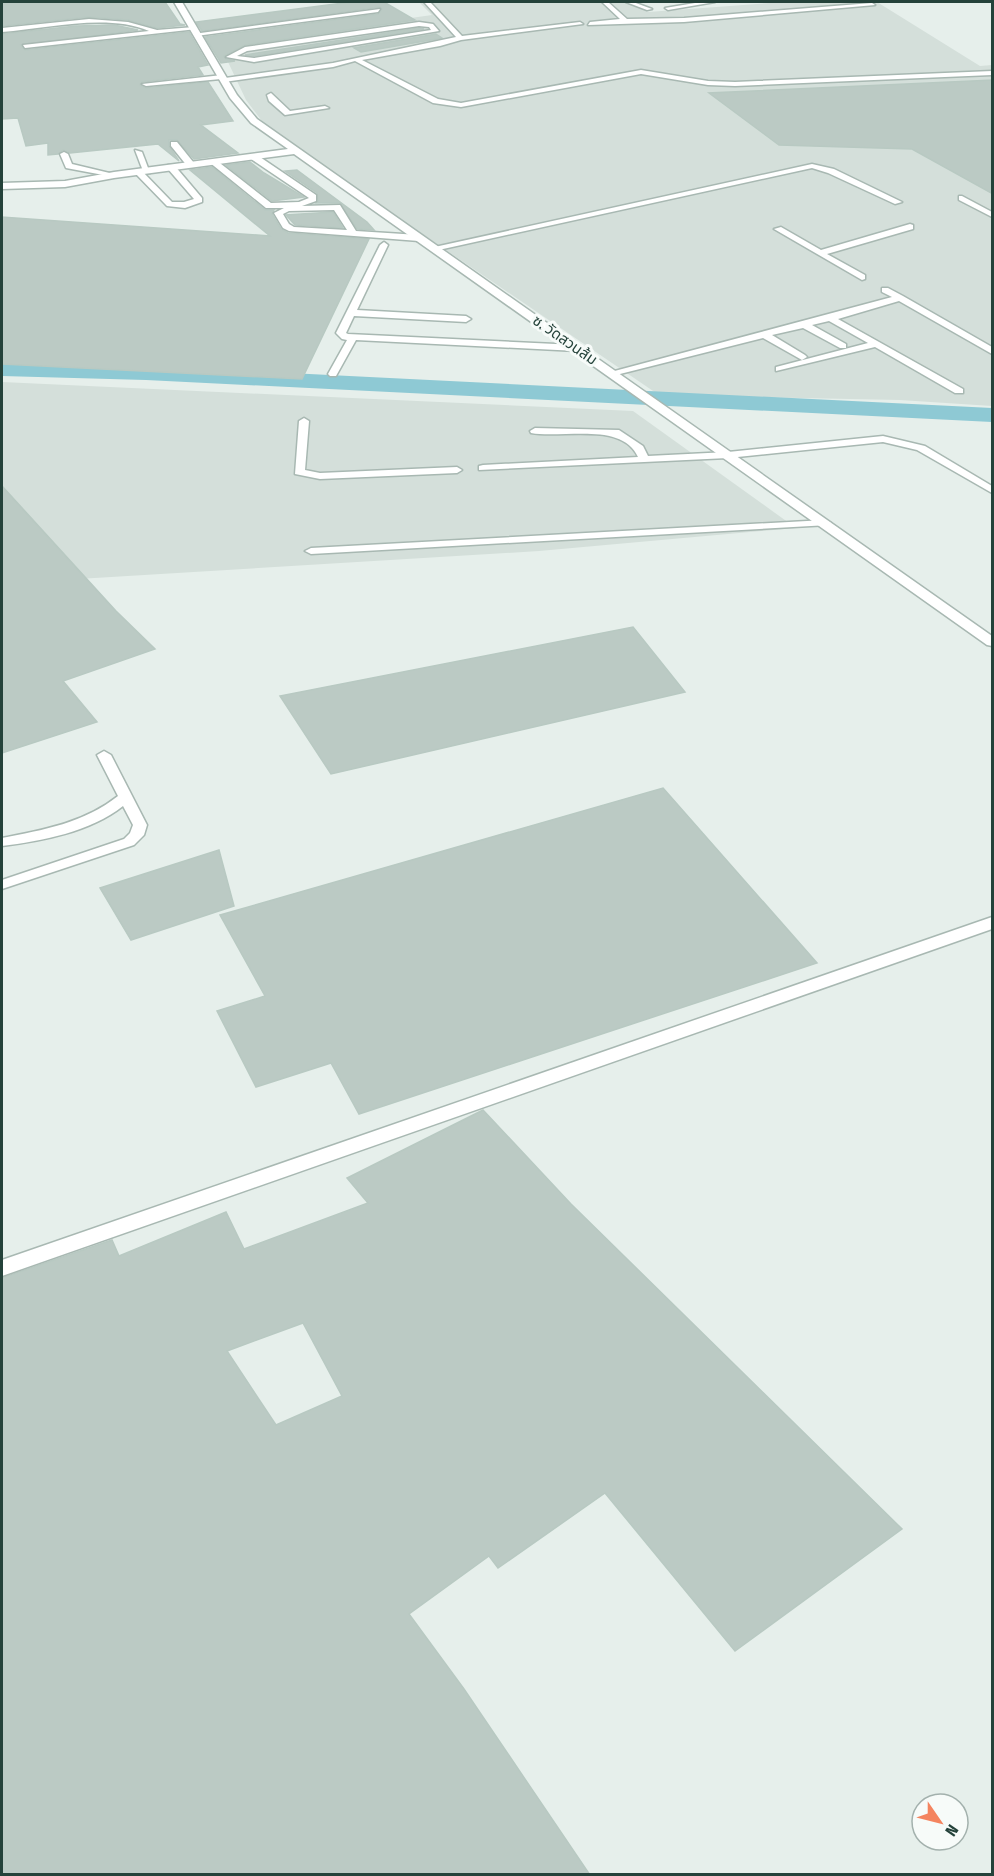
<svg xmlns="http://www.w3.org/2000/svg" width="994" height="1876" viewBox="0 0 994 1876" font-family="'Fira Sans Condensed','Noto Sans Thai',sans-serif">
<style>
.built{fill:#d4dfda}
.lines{fill:none;stroke-linecap:round;stroke-linejoin:round}
.canal{fill:#8ec9d4;fill-rule:evenodd}
.building{fill:#bbcac4;stroke:#b8c9c2;stroke-width:1.5;fill-rule:evenodd}
.service-casing{stroke:#a8b8b2;stroke-width:3}
.minor-casing{stroke:#a8b8b2;stroke-width:3}
.service{fill:#fff;fill-rule:evenodd}
.minor{fill:#fff;fill-rule:evenodd}
.labels{text-anchor:middle;stroke-width:6;stroke-linejoin:round;paint-order:stroke}
.far-street-label{font-size:15px;fill:#24423a;stroke:#f7fbf9}
</style>
<rect width="100%" height="100%" fill="#e6efeb"/>
<g class="built">
<path d="M 419,2 L 633,2 L 648,12 L 784,2 L 877,2 L 980,66 L 992,65 L 992,406 L 900,400 L 659,395 L 268,129 L 246,100 L 220,45 L 432,15 Z"/>
<path d="M 2,382 L 633,411 L 796,528 L 539,551 L 78,579 L 2,497 Z"/>
</g>
<g class="lines">
<path class="canal" d="M 2,362 L 146,366 L 992,408 L 992,422 L 146,380 L 2,376 Z"/>
</g>
<g class="building">
<path d="M 2,2 L 165,2 L 180,24 L 185,25 L 157,28 L 128,20 L 89,17 L 2,26 Z"/>
<path d="M 351,2 L 384,2 L 415,20 L 245,45 L 224,56 L 226,59 L 235,61 L 221,63 L 205,37 L 378,14 L 382,9 L 380,7 L 202,31 L 196,22 Z"/>
<path d="M 114,25 L 138,30 L 21,45 L 25,50 L 189,32 L 208,65 L 198,67 L 203,75 L 142,82 L 140,85 L 146,88 L 208,82 L 233,121 L 201,125 L 238,153 L 194,159 L 177,140 L 169,140 L 169,146 L 179,161 L 158,144 L 70,153 L 63,150 L 58,154 L 48,155 L 48,143 L 26,146 L 18,118 L 2,119 L 2,34 L 76,26 Z"/>
<path d="M 419,28 L 424,29 L 254,56 L 245,55 Z"/>
<path d="M 436,34 L 442,38 L 361,52 L 354,48 Z"/>
<path d="M 993,80 L 993,194 L 912,149 L 779,145 L 709,93 Z"/>
<path d="M 250,162 L 264,173 L 304,197 L 272,201 L 226,165 Z"/>
<path d="M 212,167 L 265,210 L 274,210 L 272,214 L 281,229 L 288,233 L 369,239 L 302,379 L 2,364 L 2,217 L 270,236 L 190,170 Z"/>
<path d="M 297,170 L 367,222 L 374,230 L 357,229 L 340,203 L 316,203 L 318,201 L 317,193 L 285,171 Z"/>
<path d="M 333,212 L 343,228 L 295,225 L 286,215 Z"/>
<path d="M 2,486 L 116,611 L 155,649 L 63,681 L 97,722 L 2,753 Z"/>
<path d="M 633,627 L 685,692 L 331,774 L 280,696 Z"/>
<path d="M 663,788 L 817,963 L 359,1114 L 331,1063 L 256,1087 L 217,1011 L 265,996 L 220,915 Z"/>
<path d="M 219,850 L 234,906 L 131,940 L 100,888 Z"/>
<path d="M 483,1110 L 571,1204 L 902,1529 L 735,1651 L 605,1493 L 498,1568 L 489,1556 L 409,1614 L 464,1689 L 590,1875 L 2,1875 L 2,1278 L 112,1240 L 119,1256 L 226,1212 L 244,1249 L 368,1203 L 347,1178 ZM 303,1323 L 342,1396 L 276,1425 L 227,1351 Z"/>
</g>
<g class="lines">
<g class="service-casing">
<g id="service">
<path d="M 424,2 L 430,2 L 462,36 L 580,22 L 583,24 L 461,40 L 440,46 L 362,60 L 438,99 L 461,103 L 641,70 L 708,81 L 735,82 L 992,71 L 992,75 L 735,86 L 708,85 L 641,74 L 461,107 L 433,103 L 355,61 L 333,67 L 224,82 L 221,79 L 146,86 L 142,84 L 222,75 L 225,78 L 333,63 L 456,37 Z"/>
<path d="M 602,2 L 608,2 L 627,19 L 684,18 L 872,3 L 875,5 L 684,22 L 588,25 L 590,22 L 620,19 Z"/>
<path d="M 626,2 L 633,2 L 652,9 L 647,10 Z"/>
<path d="M 701,2 L 715,2 L 668,10 L 665,8 Z"/>
<path d="M 380,9 L 378,12 L 196,36 L 193,34 Z"/>
<path d="M 89,19 L 128,22 L 157,30 L 194,27 L 197,29 L 25,48 L 23,45 L 149,31 C 106,13 47,29 2,32 L 2,28 Z"/>
<path d="M 419,22 L 433,24 L 439,31 L 254,62 L 226,57 L 245,47 ZM 419,26 L 429,27 L 431,30 L 254,58 L 237,56 L 247,51 Z"/>
<path d="M 271,93 L 290,111 L 325,106 L 329,108 L 285,115 L 269,101 L 267,95 Z"/>
<path d="M 171,142 L 177,142 L 194,163 L 194,167 L 188,167 L 171,146 Z"/>
<path d="M 135,150 L 142,152 L 150,173 L 143,171 Z"/>
<path d="M 64,152 L 68,154 L 72,164 L 118,175 L 114,177 L 66,168 L 60,154 Z"/>
<path d="M 251,155 L 257,155 L 316,195 L 316,201 L 302,206 L 340,205 L 356,231 L 419,235 L 423,238 L 419,241 L 289,231 L 283,228 L 274,213 L 284,208 L 266,208 L 209,162 L 216,160 L 271,203 L 299,202 L 309,198 L 251,159 ZM 334,210 L 347,230 L 294,227 L 289,224 L 283,214 L 289,211 Z"/>
<path d="M 812,164 L 834,169 L 902,202 L 895,204 L 828,173 L 812,168 L 434,251 L 430,248 Z"/>
<path d="M 168,165 L 174,165 L 202,198 L 202,202 L 185,208 L 167,206 L 134,172 L 141,170 L 172,202 L 184,202 L 194,199 L 168,169 Z"/>
<path d="M 962,196 L 992,212 L 992,217 L 959,200 L 959,196 Z"/>
<path d="M 910,224 L 913,225 L 913,229 L 827,254 L 865,275 L 865,279 L 862,280 L 774,229 L 781,227 L 821,250 Z"/>
<path d="M 384,242 L 388,245 L 357,310 L 466,316 L 471,319 L 466,322 L 354,316 L 346,333 L 348,334 L 577,345 L 582,348 L 577,351 L 356,340 L 336,376 L 330,376 L 328,374 L 347,340 L 342,339 L 336,333 L 380,245 Z"/>
<path d="M 882,288 L 888,288 L 903,296 L 992,347 L 992,354 L 899,301 L 838,319 L 963,389 L 963,393 L 955,393 L 875,347 L 776,371 L 776,367 L 868,343 L 829,321 L 812,325 L 846,344 L 846,348 L 840,348 L 803,328 L 772,335 L 805,355 L 807,357 L 802,360 L 763,338 L 612,376 L 607,373 L 892,297 L 882,292 Z"/>
<path d="M 304,418 L 309,421 L 305,470 L 320,473 L 457,467 L 462,470 L 457,473 L 320,479 L 295,474 L 299,421 Z"/>
<path d="M 535,428 L 619,430 L 643,446 L 648,456 L 728,452 L 883,436 L 925,446 L 992,486 L 992,493 L 917,450 L 883,442 L 728,458 L 479,470 L 479,466 L 483,465 L 638,457 C 622,421 562,439 531,433 L 530,431 Z"/>
<path d="M 825,520 L 831,523 L 829,525 L 311,554 L 305,551 L 311,548 Z"/>
<path d="M 104,751 L 111,755 L 147,825 L 144,835 L 134,845 L 2,889 L 2,880 L 124,839 L 130,833 L 133,825 L 123,806 C 90,832 42,841 2,846 L 2,838 C 43,830 84,823 118,796 L 97,755 Z"/>
</g>
</g>
<g class="minor-casing">
<g id="minor">
<path d="M 174,2 L 182,2 L 237,95 L 257,119 L 992,636 L 992,646 L 987,645 L 294,154 L 114,178 L 65,187 L 2,189 L 2,183 L 65,181 L 114,172 L 288,149 L 251,123 L 230,98 Z"/>
<path d="M 992,917 L 992,929 L 2,1276 L 2,1260 Z"/>
</g>
</g>
<use href="#service" class="service"/>
<use href="#minor" class="minor"/>
</g>
<g class="labels">
<g class="far-street-label">
<text transform="translate(565 340) rotate(35)" y="5">ซ. วัดสวนส้ม</text>
</g>
</g>
<rect width="994" height="1876" fill="none" stroke="#24423a" stroke-width="6"/>
<g transform="translate(940 1822) rotate(125)"><circle r="28" fill="#f7fbf9" stroke="#a3b1ad" stroke-width="1.5"/>
<path d="M0-4.5L10 22L0 15L-10 22Z" fill="#f4845f"/>
<text y="-9" font-size="16" font-weight="bold" text-anchor="middle" fill="#24423a">N</text>
</g>
</svg>
